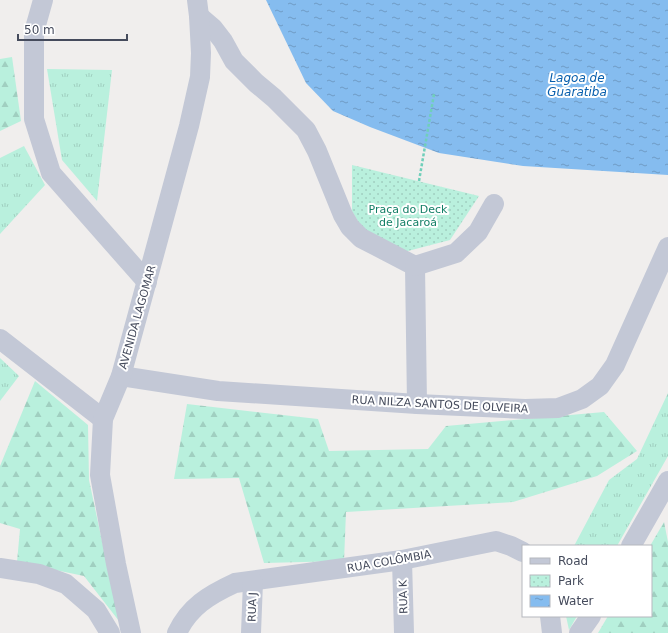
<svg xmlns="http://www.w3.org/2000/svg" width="668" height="633" viewBox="0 0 668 633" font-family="'DejaVu Sans',sans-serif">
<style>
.grass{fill:url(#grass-tufts)}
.forest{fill:url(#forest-firs)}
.park{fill:url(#park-dots)}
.water{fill:url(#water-ripples)}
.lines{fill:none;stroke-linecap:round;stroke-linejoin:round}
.path{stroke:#70cfba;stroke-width:2.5;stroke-dasharray:3 2;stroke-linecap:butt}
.minor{stroke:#c3c8d6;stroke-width:20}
.labels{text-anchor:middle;stroke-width:4;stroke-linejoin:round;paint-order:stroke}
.park-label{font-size:11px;fill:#137f66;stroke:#fff}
.street-label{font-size:11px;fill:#454b5c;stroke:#fff}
.water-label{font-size:12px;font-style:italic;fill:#075eac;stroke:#fff}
</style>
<defs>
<pattern id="grass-tufts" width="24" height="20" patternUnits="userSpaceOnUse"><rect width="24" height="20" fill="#b9f0dd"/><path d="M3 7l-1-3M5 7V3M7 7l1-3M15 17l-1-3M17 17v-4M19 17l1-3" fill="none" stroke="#a0cfc0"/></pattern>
<pattern id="forest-firs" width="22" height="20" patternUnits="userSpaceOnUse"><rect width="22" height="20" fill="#b9f0dd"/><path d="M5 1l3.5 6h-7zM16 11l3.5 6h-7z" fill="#a0cfc0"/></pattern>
<pattern id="park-dots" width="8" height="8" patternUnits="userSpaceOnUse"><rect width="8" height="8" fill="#b9f0dd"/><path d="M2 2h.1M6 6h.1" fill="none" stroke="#a0cfc0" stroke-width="1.8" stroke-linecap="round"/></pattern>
<pattern id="water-ripples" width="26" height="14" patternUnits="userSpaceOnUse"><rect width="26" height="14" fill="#85bcef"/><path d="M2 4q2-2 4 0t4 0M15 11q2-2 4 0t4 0" fill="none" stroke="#6f9bc5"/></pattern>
</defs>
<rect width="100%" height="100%" fill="#f0eeed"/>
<g class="grass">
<path d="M 47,69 L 112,70 L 97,201 L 62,160 Z"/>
<path d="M 24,146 L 45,185 L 0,234 L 0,158 Z"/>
<path d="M 0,358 L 19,376 L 0,401 Z"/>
<path d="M 668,393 L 668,456 L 617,546 L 574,546 L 609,480 L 637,459 Z"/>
<path d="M 566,616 L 577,616 L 569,630 Z"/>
</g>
<g class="forest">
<path d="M 12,57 L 21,121 L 0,131 L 0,59 Z"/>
<path d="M 35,381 L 88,425 L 89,480 L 119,621 L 84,576 L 17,562 L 20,529 L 0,523 L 0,466 Z"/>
<path d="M 187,404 L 318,419 L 329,451 L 428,449 L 446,426 L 604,412 L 637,451 L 597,476 L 513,502 L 346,512 L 344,561 L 264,563 L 239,478 L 174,479 Z"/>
<path d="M 664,522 L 668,542 L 668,633 L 598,633 L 608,616 L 651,616 L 651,546 L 650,546 Z"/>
</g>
<path class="park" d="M 352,165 L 479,196 L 450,240 L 404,252 L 363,230 L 352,211 Z"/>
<path class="water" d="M 266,0 L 668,0 L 668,175 L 523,166 L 439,153 L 370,127 L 333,111 L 306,83 Z"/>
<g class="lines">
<path class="path" d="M 419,181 L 434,94"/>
<g class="minor">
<path d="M 43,0 L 34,32 L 34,119 L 51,173 L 147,282"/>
<path d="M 199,16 L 213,28 L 223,41 L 234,61 L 256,83 L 274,98 L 306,130 L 317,151 L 343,215 L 350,227 L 361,238 L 415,266 L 417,404"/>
<path d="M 415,266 L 456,253 L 478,232 L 494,204"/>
<path d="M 0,339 L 103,419"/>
<path d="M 121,376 L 218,391 L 417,404 L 525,409 L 558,408 L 582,399 L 600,386 L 615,365 L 668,247"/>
<path d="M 631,546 L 668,481"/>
<path d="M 402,560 L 404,633"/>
<path d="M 0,568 L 39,574 L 66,584 L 96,610 L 110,633"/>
<path d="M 550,616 L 552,633"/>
<path d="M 131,633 L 116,564 L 100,475 L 103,419 L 121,376 L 189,126 L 200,77 L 201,53 L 199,16 L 197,0"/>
<path d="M 177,633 C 189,607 209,595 235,583 L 402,560 L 496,541 L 511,546 L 523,552"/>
<path d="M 251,633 L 253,582"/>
<path d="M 579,633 L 591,616"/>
</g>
</g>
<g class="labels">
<g class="park-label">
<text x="408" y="213">Praça do Deck<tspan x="408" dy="13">de Jacaroá</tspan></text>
</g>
<g class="street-label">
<text transform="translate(137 317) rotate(-74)" y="4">AVENIDA LAGOMAR</text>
<text transform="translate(440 404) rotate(3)" y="4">RUA NILZA SANTOS DE OLVEIRA</text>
<text transform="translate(389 561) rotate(-10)" y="4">RUA COLÔMBIA</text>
<text transform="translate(403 597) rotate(-92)" y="4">RUA K</text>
<text transform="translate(252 607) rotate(-88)" y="4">RUA J</text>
</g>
<g class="water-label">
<text x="577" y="82">Lagoa de<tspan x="577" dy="14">Guaratiba</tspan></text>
</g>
</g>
<rect x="522" y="545" width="130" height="72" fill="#ffffff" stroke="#b5b7be"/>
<rect x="530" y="558" width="20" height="6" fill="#c3c8d6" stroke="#b5b7be"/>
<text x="558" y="565" font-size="12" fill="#454b5c">Road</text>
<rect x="530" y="575" width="20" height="12" fill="url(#park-dots)" stroke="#b5b7be"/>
<text x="558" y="585" font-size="12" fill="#454b5c">Park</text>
<rect x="530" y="595" width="20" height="12" fill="url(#water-ripples)" stroke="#b5b7be"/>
<text x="558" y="605" font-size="12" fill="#454b5c">Water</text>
<path d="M18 34v6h109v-6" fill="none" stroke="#454b5c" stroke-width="2"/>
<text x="24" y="34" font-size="12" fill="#454b5c" stroke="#ffffff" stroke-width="3" paint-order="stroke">50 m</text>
</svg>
